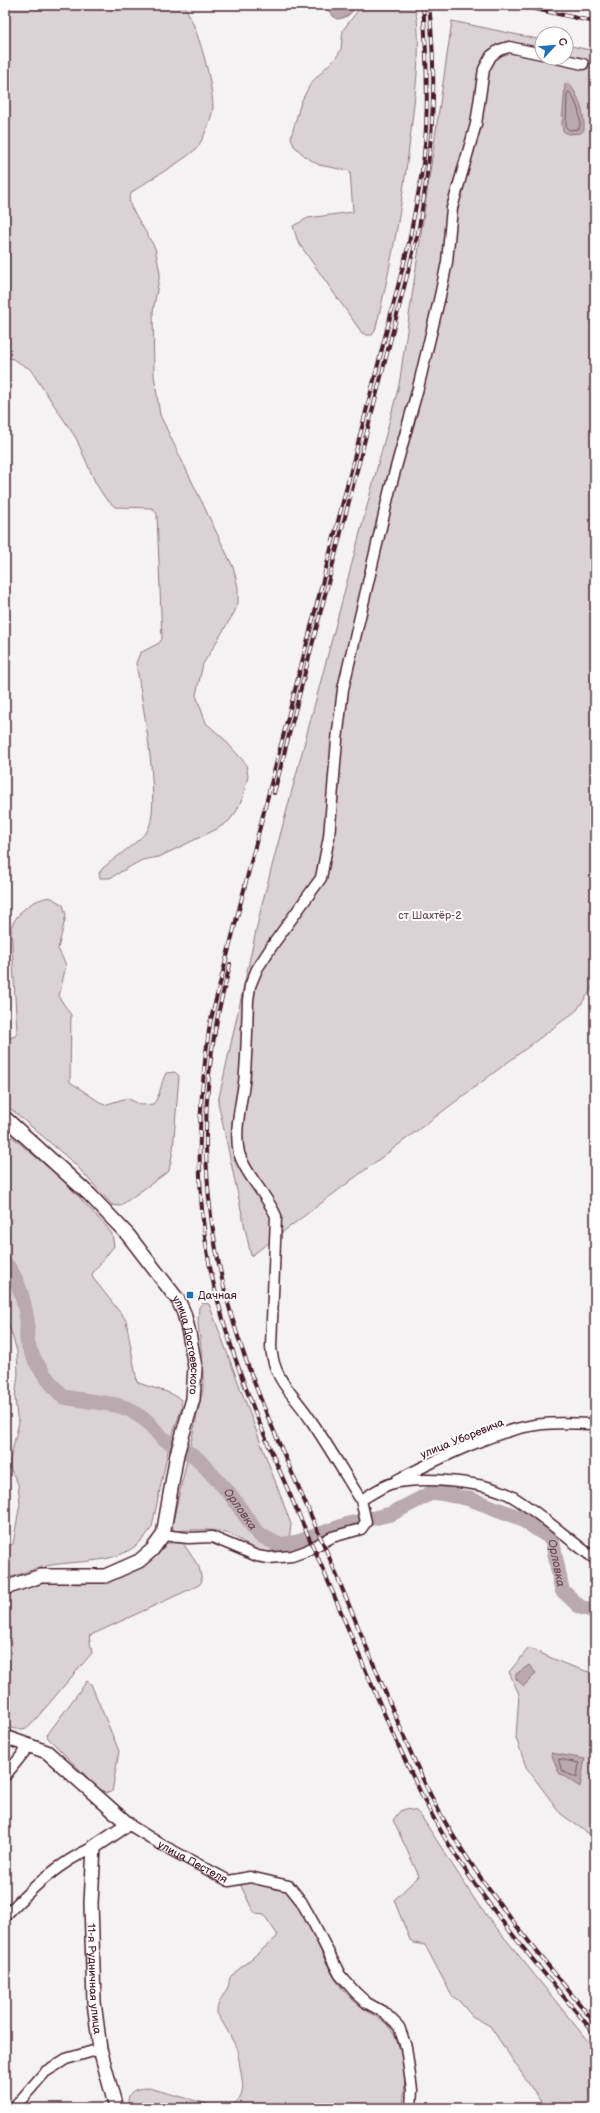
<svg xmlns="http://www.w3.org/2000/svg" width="600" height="2113" viewBox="0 0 600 2113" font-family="'Balsamiq Sans',sans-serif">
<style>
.green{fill:#dbd2d5;stroke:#927880}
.water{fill:#baa9ae;stroke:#8d727a}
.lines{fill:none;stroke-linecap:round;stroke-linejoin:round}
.shore{stroke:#77565f;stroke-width:1}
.river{stroke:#baa9ae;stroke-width:15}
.minor-casing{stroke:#4a1f2b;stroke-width:13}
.major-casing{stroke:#4a1f2b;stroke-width:16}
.minor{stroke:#fff;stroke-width:10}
.major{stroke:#fff;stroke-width:13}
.rail-casing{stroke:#4a1f2b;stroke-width:4}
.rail{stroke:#fff;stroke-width:2.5;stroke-dasharray:8;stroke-linecap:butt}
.poi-dot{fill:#1f6fb2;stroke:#fff;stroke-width:1.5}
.labels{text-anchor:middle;stroke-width:4;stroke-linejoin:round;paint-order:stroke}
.park-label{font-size:11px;fill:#6e4c56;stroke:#fff}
.poi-label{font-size:11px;fill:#4a1f2b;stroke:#fff;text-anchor:start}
.street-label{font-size:11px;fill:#4a1f2b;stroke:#fff}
.water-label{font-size:12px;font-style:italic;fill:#714f59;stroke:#fff}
</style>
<rect width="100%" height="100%" fill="#f4f2f2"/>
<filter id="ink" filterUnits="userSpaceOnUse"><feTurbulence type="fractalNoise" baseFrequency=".025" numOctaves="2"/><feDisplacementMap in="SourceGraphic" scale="8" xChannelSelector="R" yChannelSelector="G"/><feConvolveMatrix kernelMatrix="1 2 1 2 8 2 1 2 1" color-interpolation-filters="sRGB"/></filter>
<g filter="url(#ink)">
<g class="green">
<path d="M 5,5 L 184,5 C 198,29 212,78 213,107 C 213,115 202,143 196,149 C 179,164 156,175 138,188 L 132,192 L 129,199 L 131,207 L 155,248 L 160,273 L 153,312 L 154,375 L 160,415 L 233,567 L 238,587 L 238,603 L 234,613 L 203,664 L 196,695 L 206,723 L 223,738 L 246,764 L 248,776 L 243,797 L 236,812 L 229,821 L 217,829 L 159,857 L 142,860 L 110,878 L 100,878 L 99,873 L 103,868 C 113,859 141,840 147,831 C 163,807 141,695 136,663 L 140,653 L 159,643 L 162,639 L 157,514 L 152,508 L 115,507 L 105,498 L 95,482 L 76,438 L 30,369 L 13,359 L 5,357 L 5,262 L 10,252 L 7,220 L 5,216 Z"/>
<path d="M 362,5 L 414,5 C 422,30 417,78 414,104 C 406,181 394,256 375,331 L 372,335 L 367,335 L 362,333 L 298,242 L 293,226 L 308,218 L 353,212 L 350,171 L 319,165 L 306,157 L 294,146 L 291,137 L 301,102 L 311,83 L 338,55 L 341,49 L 343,30 Z"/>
<path d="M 452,21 L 542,40 L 542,58 L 566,58 L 566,45 L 595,51 L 595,984 L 577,1010 L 251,1256 L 218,1102 L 262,904 L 399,385 Z"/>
<path d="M 50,897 L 63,905 L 66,915 L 58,949 L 66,965 L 59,997 L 71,1015 L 70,1082 L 104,1105 L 127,1098 L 141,1105 L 153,1104 C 161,1096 160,1084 166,1073 L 175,1072 L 179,1076 L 173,1150 L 169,1171 L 120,1206 L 112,1205 L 75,1164 L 5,1104 L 5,1040 L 15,1036 L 17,1032 L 11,927 C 19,910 32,900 50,897 Z"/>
<path d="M 5,1131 L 62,1179 L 106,1226 L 112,1234 L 114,1246 L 92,1274 L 93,1278 L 126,1320 L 137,1382 C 149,1388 173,1391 181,1400 L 182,1407 L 169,1446 L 152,1527 C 127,1568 87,1558 46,1566 C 32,1569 18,1575 5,1579 L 5,1547 L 13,1544 L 20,1503 L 18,1484 L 10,1468 L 10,1460 L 19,1422 L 17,1417 L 15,1398 L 18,1374 L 17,1351 L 5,1313 Z"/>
<path d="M 203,1303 L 209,1304 L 291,1524 L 289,1540 C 256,1568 252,1541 226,1533 C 210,1528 191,1530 174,1531 L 172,1526 L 203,1389 L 203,1364 L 198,1323 L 199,1307 Z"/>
<path d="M 165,1543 L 183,1543 L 199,1567 L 202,1581 L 199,1585 L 89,1636 L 92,1653 L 29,1727 C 20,1731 13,1729 5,1726 L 5,1594 L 45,1583 L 83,1584 L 105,1582 Z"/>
<path d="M 529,1648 L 565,1664 L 595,1674 L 595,1838 L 561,1814 L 526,1767 L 516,1738 L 519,1694 L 509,1672 Z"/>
<path d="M 87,1681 L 91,1684 L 119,1751 L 112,1792 C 106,1794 103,1791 98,1788 L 48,1738 L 47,1735 Z"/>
<path d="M 406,1809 L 416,1811 L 421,1816 L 479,1906 L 595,2050 L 595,2108 L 545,2108 L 490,2026 L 472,2016 L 459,2001 L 452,1996 L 425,1945 L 414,1943 L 410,1940 L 394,1900 L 419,1876 L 393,1820 L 400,1811 Z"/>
<path d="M 242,1880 L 284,1887 C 292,1898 300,1908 307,1920 C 317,1940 324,1962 336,1980 C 344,1993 356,2004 369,2012 C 374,2016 380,2018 384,2022 C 404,2038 408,2085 402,2108 L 129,2108 C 125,2091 135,2088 149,2088 L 222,2108 C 247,2103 244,2088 240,2067 C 239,2060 238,2050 234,2043 C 229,2033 223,2023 217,2013 C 216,2004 224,1995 228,1987 C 230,1982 228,1979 232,1975 L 277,1937 L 277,1934 L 264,1915 L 256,1914 L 252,1909 L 241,1886 Z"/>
</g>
<g class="water">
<path d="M 323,5 L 357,5 C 351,14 346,19 336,19 Z"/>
<path d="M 568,83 C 579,94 585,115 584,130 L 581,133 L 568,134 L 563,131 L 562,125 L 565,84 Z"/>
<path d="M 529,1665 L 536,1673 L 524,1686 L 516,1679 L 516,1674 Z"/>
<path d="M 551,1753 L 585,1759 L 580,1787 L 559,1773 Z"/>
</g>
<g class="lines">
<g class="shore">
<path d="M 569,92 C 576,98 583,121 579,129 L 569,130 L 566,127 L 567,94 Z"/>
<path d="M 559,1759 L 579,1763 L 577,1778 L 562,1771 Z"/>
</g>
<path class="river" id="s1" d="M 5,1263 C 18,1277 24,1301 27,1320 C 28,1327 25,1337 28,1344 C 33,1362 51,1384 63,1397 L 116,1405 L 129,1409 L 148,1422 L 162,1438 L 196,1457 L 230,1494 L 258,1534 L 279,1545 L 298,1542 L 348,1524 L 391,1514 L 433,1492 L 470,1499 L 518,1517 L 552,1539 L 562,1590 L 580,1607 L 595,1611"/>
<g class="minor-casing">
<g id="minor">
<path d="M 556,58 L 583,64"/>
<path d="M 397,1480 C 436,1460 499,1428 543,1424 C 560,1422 578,1424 595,1424"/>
<path d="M 361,1500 C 344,1473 328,1445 310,1419 C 293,1393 274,1381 271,1347 L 276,1216 C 267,1195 245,1174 239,1153 C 234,1130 241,1105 244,1083 C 247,1055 247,1027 248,1000 L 250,986 L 257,969 L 274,943 L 321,878 L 329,837 L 337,740 L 343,689 L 390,489 L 418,388 L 440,296 L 447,262 L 452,208 L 476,124 L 484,69 L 491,56 L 499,50 L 509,47 L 542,54"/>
<path d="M 163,1535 L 188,1538 L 212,1537 L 257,1556 L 269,1558 L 292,1556 L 306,1551 L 332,1537 L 361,1529 L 366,1522 L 361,1500 C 370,1495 381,1487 390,1484 C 420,1476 487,1481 513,1497 C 541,1514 568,1539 595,1559"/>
<path d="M 5,1776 L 29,1746"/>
<path id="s2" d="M 128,1824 L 162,1845 L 229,1881 L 250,1877 L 289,1886 L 301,1901 L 314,1924 L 340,1975 L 356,1993 L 367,2003 L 385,2013 L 399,2027 L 406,2047 L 412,2090 L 411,2108"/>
<path d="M 5,1916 C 32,1888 58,1863 94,1847"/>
<path d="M 14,2108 L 45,2072 L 66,2059 L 100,2049"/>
</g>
</g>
<g class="major-casing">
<g id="major">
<path id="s3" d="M 5,1118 L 90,1195 L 128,1235 L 178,1300 L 184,1313 L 189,1333 L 195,1367 L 193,1399 L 177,1454 L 163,1535 L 152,1550 L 139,1561 L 105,1576 L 41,1576 L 5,1588"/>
<path id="s4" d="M 5,1737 L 47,1752 L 128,1824 L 94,1847 L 91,1903 L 94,2002 L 100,2049 L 116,2108"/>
</g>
</g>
<use href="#minor" class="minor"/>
<use href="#major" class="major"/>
<g class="rail-casing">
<g id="rail">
<path d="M 423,5 C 427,55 429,105 424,155 C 421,185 414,213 409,243 L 210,1023 C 196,1116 193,1213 219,1305 C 243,1395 284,1480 321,1565 C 357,1648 390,1734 432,1815 C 475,1895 537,1965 595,2034"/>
<path d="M 517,5 L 595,22"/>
<path d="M 274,793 L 418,233 C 432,154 438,85 429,5"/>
<path d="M 230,964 C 226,983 220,1002 217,1020 C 198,1117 204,1220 231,1314 C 255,1397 295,1477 329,1557 C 349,1605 369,1653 389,1701 C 405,1739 420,1777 440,1813 C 482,1889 540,1955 595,2023"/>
</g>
</g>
<use href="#rail" class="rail"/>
</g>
</g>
<rect class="poi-dot" x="186" y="1291" width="8" height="8" rx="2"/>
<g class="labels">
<g class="park-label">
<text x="430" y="919">ст Шахтёр-2</text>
</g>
<g class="poi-label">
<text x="198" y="1299">Дачная</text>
</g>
<g class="street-label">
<text dy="4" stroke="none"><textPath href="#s3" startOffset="298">улица Достоевского</textPath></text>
<text transform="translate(462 1438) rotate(-22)" y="4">улица Уборевича</text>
<text dy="4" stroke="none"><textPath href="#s2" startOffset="75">улица Пестеля</textPath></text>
<text dy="4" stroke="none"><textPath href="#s4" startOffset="326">11-я Рудничная улица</textPath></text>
</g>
<g class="water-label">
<text dy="4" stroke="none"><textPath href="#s1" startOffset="369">Орловка</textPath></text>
<text dy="4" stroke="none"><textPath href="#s1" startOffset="741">Орловка</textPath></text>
</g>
</g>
<rect width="600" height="2113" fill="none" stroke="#fff" stroke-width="20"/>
<rect x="10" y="10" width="580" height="2093" fill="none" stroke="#4a1f2b" stroke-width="1.5" filter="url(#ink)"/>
<g transform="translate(554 46) rotate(64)"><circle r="19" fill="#ffffff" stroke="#b7a5aa"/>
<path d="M0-3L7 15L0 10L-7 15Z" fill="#1f6fb2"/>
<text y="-6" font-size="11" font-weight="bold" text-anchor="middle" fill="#4a1f2b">С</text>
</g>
</svg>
